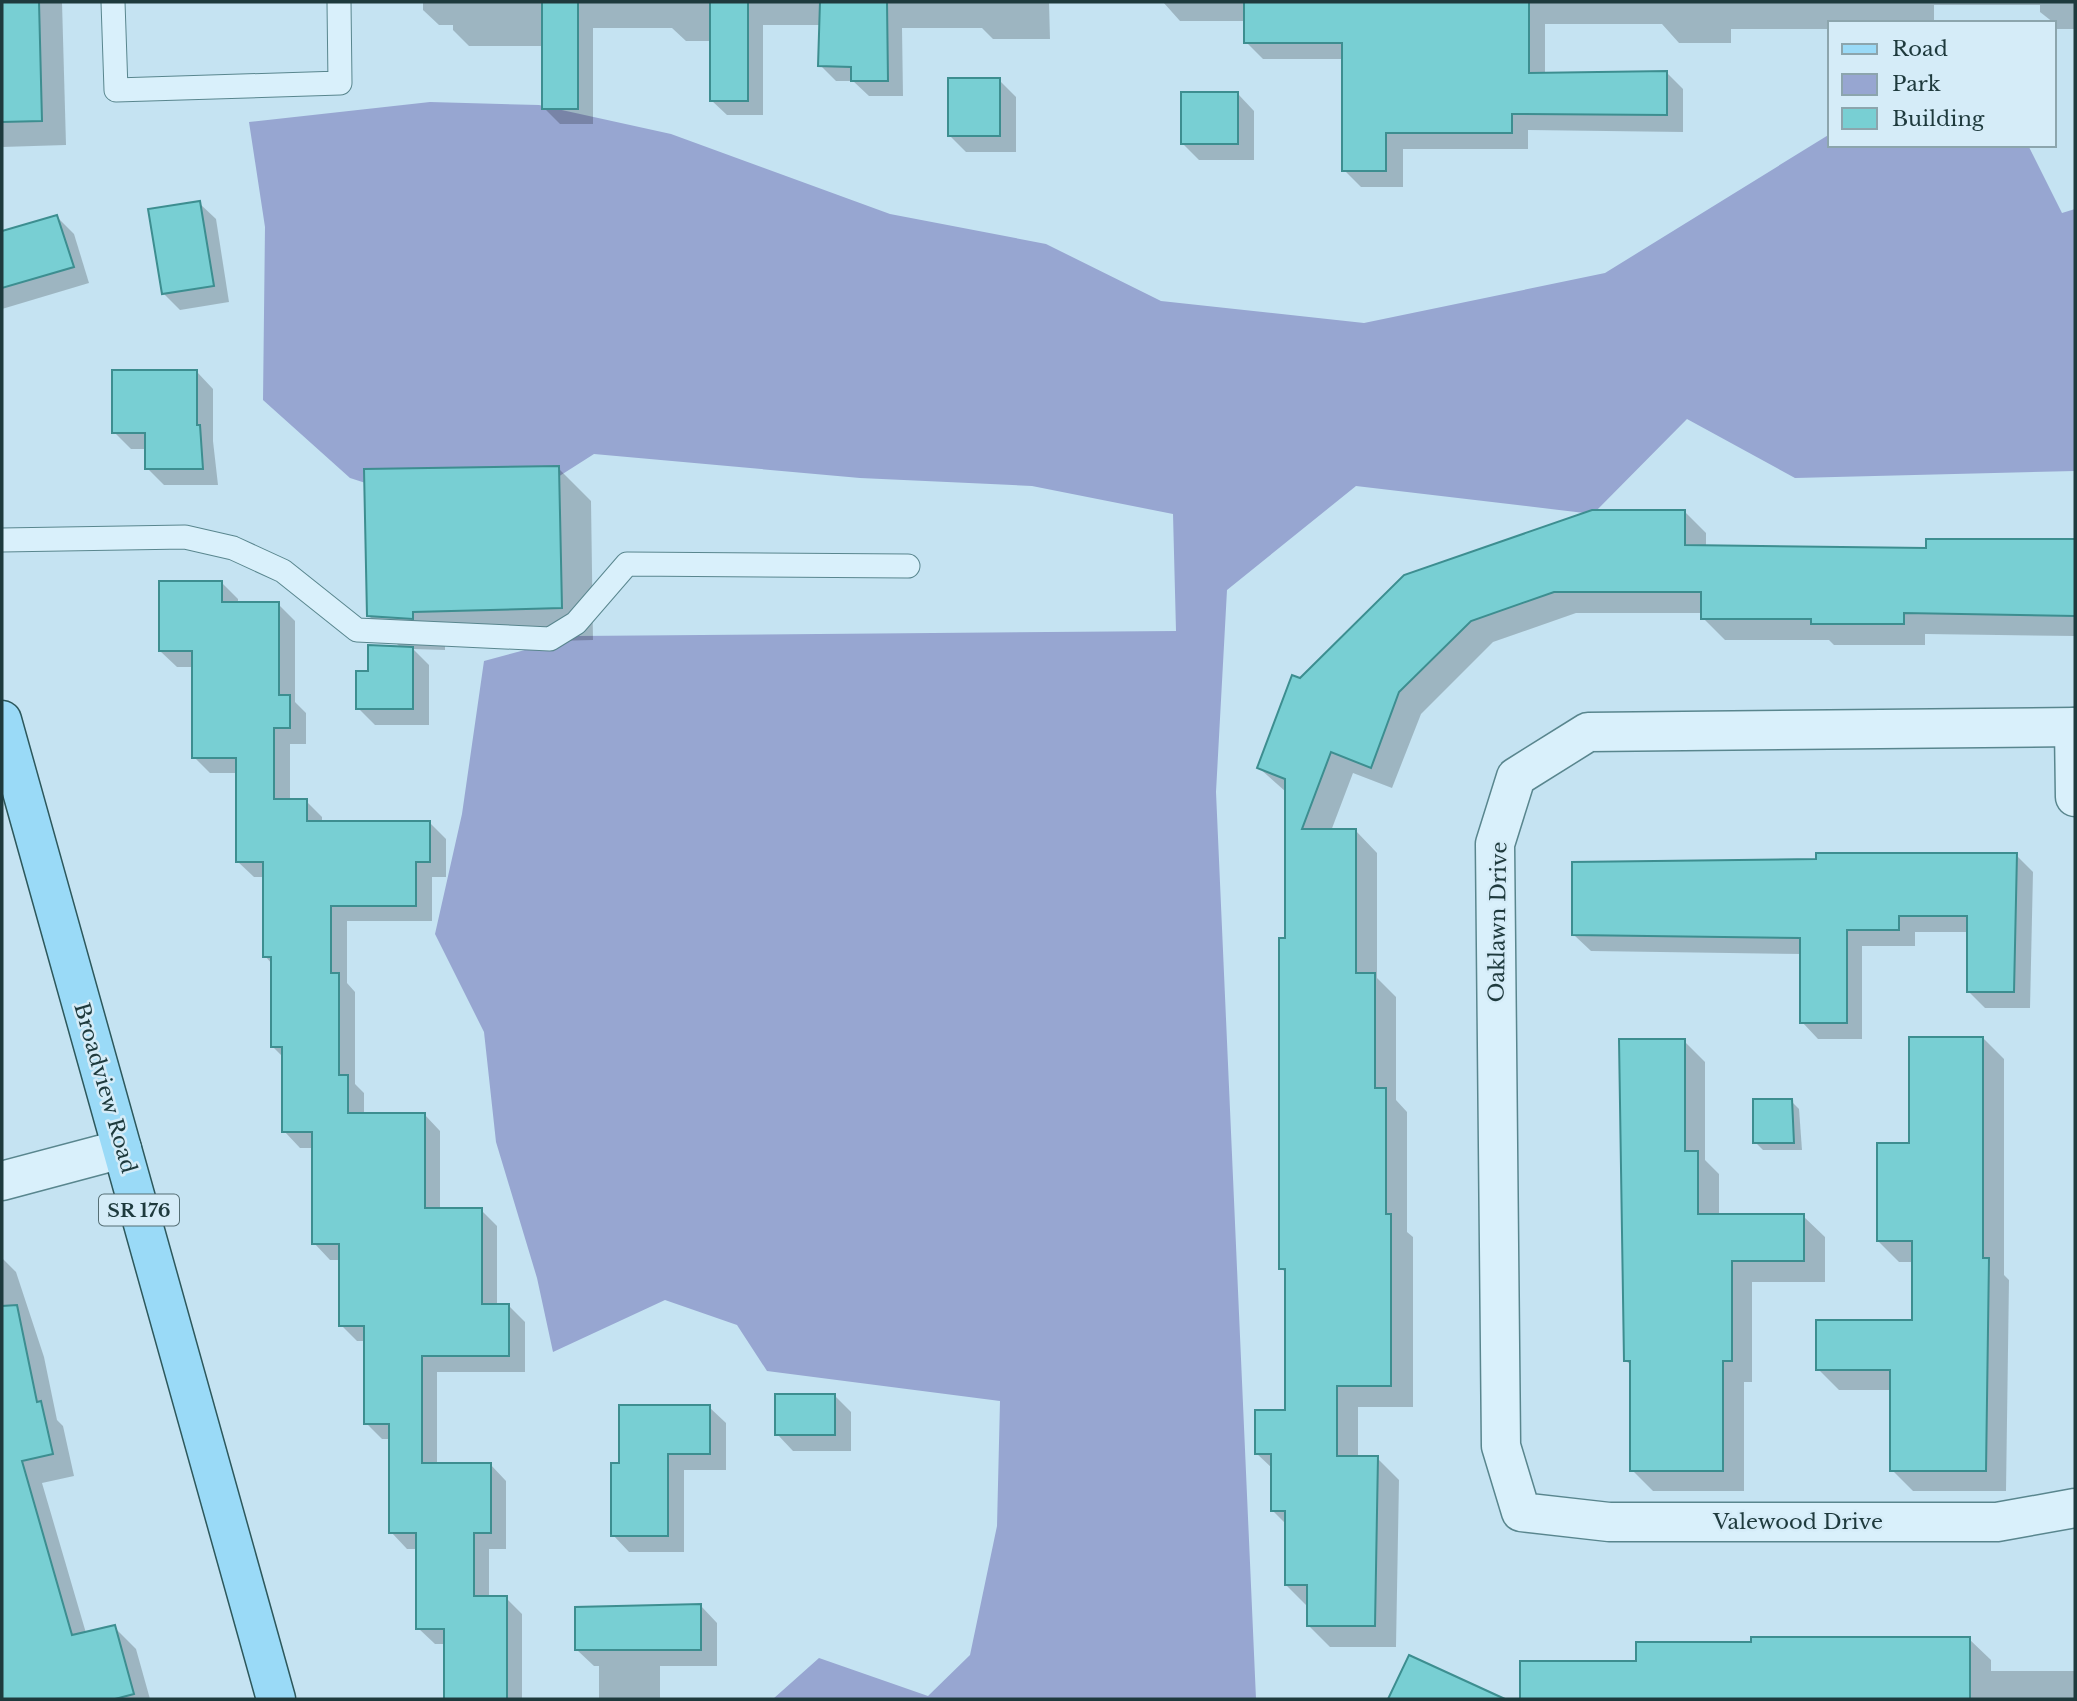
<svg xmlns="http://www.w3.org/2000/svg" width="2077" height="1701" viewBox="0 0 2077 1701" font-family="'Libre Baskerville',serif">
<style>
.green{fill:#97a6d1}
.shadow{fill:#0003}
.building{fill:#78cfd3;stroke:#3d8e90;stroke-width:2}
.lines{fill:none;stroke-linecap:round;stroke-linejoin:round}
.service-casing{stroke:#59868e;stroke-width:25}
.minor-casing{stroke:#59868e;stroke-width:41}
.primary-casing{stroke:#2d585c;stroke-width:41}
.service{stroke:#d9f0fb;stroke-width:23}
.minor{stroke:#d9f0fb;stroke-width:38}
.primary{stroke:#9adaf7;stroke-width:38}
.labels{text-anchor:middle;stroke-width:5;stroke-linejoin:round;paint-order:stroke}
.shield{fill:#d5ecf8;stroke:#556f75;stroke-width:2}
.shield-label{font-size:19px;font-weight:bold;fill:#1e3a3d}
.street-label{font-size:21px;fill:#1e3a3d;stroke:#d5ecf8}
</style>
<rect width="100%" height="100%" fill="#c5e3f2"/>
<path class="green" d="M 430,102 L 539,105 L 671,134 L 890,214 L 1046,244 L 1161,301 L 1364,323 L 1605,273 L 1830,134 L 1830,145 L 2028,145 L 2062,213 L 2075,209 L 2075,471 L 1795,478 L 1687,419 L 1593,514 L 1356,486 L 1227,590 L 1216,792 L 1256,1699 L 773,1699 L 819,1658 L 928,1696 L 970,1655 L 997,1526 L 1000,1401 L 767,1371 L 737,1325 L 665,1300 L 553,1352 L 537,1278 L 496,1142 L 484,1032 L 435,934 L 462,814 L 484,661 L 577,636 L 1176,631 L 1173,514 L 1032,486 L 860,478 L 594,454 L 487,522 L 350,478 L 263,400 L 265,227 L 249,122 Z"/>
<g class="shadow">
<path d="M 2,2 L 62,2 L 66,145 L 2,147 Z"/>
<path d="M 423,2 L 1049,2 L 1050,39 L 993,39 L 982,28 L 902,28 L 903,96 L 869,96 L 853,81 L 836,81 L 820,65 L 821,25 L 763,25 L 763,115 L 727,115 L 711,100 L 711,41 L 686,41 L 672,28 L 593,28 L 593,124 L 560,124 L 544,108 L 544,46 L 469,46 L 453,30 L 453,25 L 439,25 L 423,10 Z"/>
<path d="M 1163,2 L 2075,2 L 2075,29 L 2057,29 L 2054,23 L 2040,12 L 2040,5 L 1934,5 L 1934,23 L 1830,23 L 1830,29 L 1731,29 L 1731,43 L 1679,43 L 1662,24 L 1545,24 L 1545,74 L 1666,72 L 1683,89 L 1683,132 L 1528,130 L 1528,149 L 1403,149 L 1403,187 L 1361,187 L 1344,170 L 1344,59 L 1263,59 L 1246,42 L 1246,21 L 1180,21 Z"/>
<path d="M 999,80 L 1016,97 L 1016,152 L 966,152 L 949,135 Z"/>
<path d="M 1238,94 L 1254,111 L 1254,160 L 1199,160 L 1182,143 Z"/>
<path d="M 199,203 L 216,219 L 229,302 L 180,310 L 163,293 Z"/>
<path d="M 57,217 L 74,234 L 89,283 L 2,309 L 2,233 Z"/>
<path d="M 197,372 L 213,389 L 213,441 L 218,485 L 164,485 L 147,468 L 147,449 L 131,449 L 114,432 Z"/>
<path d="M 558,468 L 591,501 L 593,640 L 445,644 L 445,650 L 413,649 L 429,665 L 429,725 L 375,725 L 358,708 L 370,673 L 401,648 L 369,616 Z"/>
<path d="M 1684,511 L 1706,533 L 1706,547 L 1927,550 L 1927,541 L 2075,541 L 2075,636 L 1925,634 L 1925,645 L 1834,645 L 1829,640 L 1725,640 L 1703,618 L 1703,613 L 1576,613 L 1493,642 L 1421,714 L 1392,788 L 1353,773 L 1331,831 L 1356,831 L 1377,853 L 1377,978 L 1396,997 L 1396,1100 L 1407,1112 L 1407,1232 L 1413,1237 L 1413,1407 L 1358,1407 L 1358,1458 L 1377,1458 L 1399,1480 L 1396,1647 L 1330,1647 L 1308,1625 L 1308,1607 L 1286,1585 L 1286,1524 L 1273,1511 L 1273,1469 L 1256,1453 L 1286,1412 L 1286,1273 L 1281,1268 L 1286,792 L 1259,768 L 1300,680 Z"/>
<path d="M 221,582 L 238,599 L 238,604 L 278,604 L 295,621 L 295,702 L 306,713 L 306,744 L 290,744 L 290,801 L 306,801 L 322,817 L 322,823 L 430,823 L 446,839 L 446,877 L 432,877 L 432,921 L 347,921 L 347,983 L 355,992 L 355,1084 L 364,1093 L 364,1114 L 424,1114 L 440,1131 L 440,1210 L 481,1210 L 497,1226 L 497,1306 L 509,1306 L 525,1322 L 525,1372 L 437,1372 L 437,1464 L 490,1464 L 506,1481 L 506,1549 L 489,1549 L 489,1598 L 506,1598 L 522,1614 L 522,1699 L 445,1699 L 445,1644 L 435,1644 L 418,1628 L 418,1549 L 407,1549 L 391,1532 L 391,1439 L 382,1439 L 366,1423 L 366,1341 L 357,1341 L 341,1325 L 341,1260 L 330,1260 L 314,1243 L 314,1148 L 300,1148 L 284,1131 L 284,1058 L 273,1047 L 273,965 L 265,956 L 265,877 L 254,877 L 237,861 L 237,773 L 210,773 L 194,757 L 194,667 L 177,667 L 160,651 Z"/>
<path d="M 2016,855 L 2033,872 L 2030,1008 L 1985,1008 L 1969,992 L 1969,932 L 1915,932 L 1915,946 L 1862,946 L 1862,1039 L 1818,1039 L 1802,1022 L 1802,954 L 1591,951 L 1574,935 L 1818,861 Z"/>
<path d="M 1983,1038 L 2004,1059 L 2004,1275 L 2009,1280 L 2006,1491 L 1913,1491 L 1892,1470 L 1892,1390 L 1839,1390 L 1818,1369 L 1914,1322 L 1914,1262 L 1899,1262 L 1878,1241 L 1911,1145 Z"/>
<path d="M 1684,1041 L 1705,1062 L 1705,1160 L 1719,1174 L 1719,1216 L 1803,1216 L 1825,1237 L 1825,1282 L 1752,1282 L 1752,1382 L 1744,1382 L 1744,1491 L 1653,1491 L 1632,1470 L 1632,1366 L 1626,1361 Z"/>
<path d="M 1791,1101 L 1799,1109 L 1802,1150 L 1763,1150 L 1755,1142 Z"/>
<path d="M 2,1258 L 16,1272 L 44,1357 L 57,1420 L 63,1426 L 74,1476 L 42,1483 L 86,1633 L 114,1627 L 136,1649 L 150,1699 L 2,1699 Z"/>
<path d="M 835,1396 L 851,1412 L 851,1451 L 793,1451 L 777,1434 Z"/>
<path d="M 709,1407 L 726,1423 L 726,1470 L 684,1470 L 684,1552 L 629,1552 L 613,1535 L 621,1464 Z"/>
<path d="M 701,1606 L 717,1623 L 717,1666 L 660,1666 L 660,1699 L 599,1699 L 599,1666 L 594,1666 L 577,1650 Z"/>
<path d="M 1969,1639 L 1991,1660 L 1991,1671 L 2075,1671 L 2075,1699 L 1522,1699 L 1522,1663 L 1637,1663 Z"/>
</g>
<g class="building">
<path d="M 2,2 L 39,2 L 42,121 L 2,122 Z"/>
<rect x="542" y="2" width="36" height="107"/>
<rect x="710" y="2" width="38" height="99"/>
<path d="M 820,2 L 887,2 L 888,81 L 851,81 L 851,67 L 818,66 Z"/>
<path d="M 1244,2 L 1529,2 L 1529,73 L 1667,71 L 1667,115 L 1512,114 L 1512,133 L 1386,133 L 1386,171 L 1342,171 L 1342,43 L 1244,43 Z"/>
<rect x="948" y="78" width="52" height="58"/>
<rect x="1181" y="92" width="57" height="52"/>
<path d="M 200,201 L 214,286 L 162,294 L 148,209 Z"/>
<path d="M 57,215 L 74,267 L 2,288 L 2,231 Z"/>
<path d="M 112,370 L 197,370 L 197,425 L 200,425 L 203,469 L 145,469 L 145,433 L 112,433 Z"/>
<path d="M 559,466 L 562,608 L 413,612 L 413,619 L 367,616 L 364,469 Z"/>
<path d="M 1592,510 L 1685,510 L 1685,545 L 1926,548 L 1926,539 L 2075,539 L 2075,616 L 1904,613 L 1904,624 L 1811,624 L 1811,619 L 1701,619 L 1701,592 L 1554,592 L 1471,621 L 1399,692 L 1371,768 L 1331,752 L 1302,829 L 1356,829 L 1356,973 L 1375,973 L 1375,1088 L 1386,1088 L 1386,1214 L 1391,1214 L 1391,1386 L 1337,1386 L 1337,1456 L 1378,1456 L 1375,1626 L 1307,1626 L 1307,1585 L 1285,1585 L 1285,1511 L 1271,1511 L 1271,1454 L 1255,1454 L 1255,1410 L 1285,1410 L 1285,1269 L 1279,1269 L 1279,938 L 1285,938 L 1285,779 L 1257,768 L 1292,675 L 1300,678 L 1404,575 Z"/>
<path d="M 159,581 L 222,581 L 222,602 L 279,602 L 279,695 L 290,695 L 290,728 L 274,728 L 274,799 L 307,799 L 307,821 L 430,821 L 430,862 L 416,862 L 416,906 L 331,906 L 331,973 L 339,973 L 339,1075 L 348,1075 L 348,1113 L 425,1113 L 425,1208 L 482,1208 L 482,1304 L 509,1304 L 509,1356 L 422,1356 L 422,1463 L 491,1463 L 491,1533 L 474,1533 L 474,1596 L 507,1596 L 507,1699 L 444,1699 L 444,1629 L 416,1629 L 416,1533 L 389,1533 L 389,1424 L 364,1424 L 364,1326 L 339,1326 L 339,1244 L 312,1244 L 312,1132 L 282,1132 L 282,1047 L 271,1047 L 271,957 L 263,957 L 263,862 L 236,862 L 236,758 L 192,758 L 192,651 L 159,651 Z"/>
<path d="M 368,645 L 413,647 L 413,709 L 356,709 L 356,671 L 368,671 Z"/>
<path d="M 1816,853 L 2017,853 L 2014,992 L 1967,992 L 1967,916 L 1899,916 L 1899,930 L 1847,930 L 1847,1023 L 1800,1023 L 1800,938 L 1572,935 L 1572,862 L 1816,859 Z"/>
<path d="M 1909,1037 L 1983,1037 L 1983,1258 L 1989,1258 L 1986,1471 L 1890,1471 L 1890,1370 L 1816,1370 L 1816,1320 L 1912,1320 L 1912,1241 L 1877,1241 L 1877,1143 L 1909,1143 Z"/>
<path d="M 1619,1039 L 1685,1039 L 1685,1151 L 1698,1151 L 1698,1214 L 1804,1214 L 1804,1261 L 1732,1261 L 1732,1361 L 1723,1361 L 1723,1471 L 1630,1471 L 1630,1361 L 1624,1361 Z"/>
<path d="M 1753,1099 L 1792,1099 L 1794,1143 L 1753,1143 Z"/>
<path d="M 17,1305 L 37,1402 L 41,1401 L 53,1454 L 22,1461 L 72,1635 L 115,1625 L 134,1694 L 115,1699 L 2,1699 L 2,1306 Z"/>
<rect x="775" y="1394" width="60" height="41"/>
<path d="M 619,1405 L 710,1405 L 710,1454 L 668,1454 L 668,1536 L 611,1536 L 611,1463 L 619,1463 Z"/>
<path d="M 701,1604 L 701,1650 L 575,1650 L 575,1607 Z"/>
<path d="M 1751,1637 L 1970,1637 L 1970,1699 L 1520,1699 L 1520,1661 L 1636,1661 L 1636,1642 L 1751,1642 Z"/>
<path d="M 1409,1655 L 1505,1699 L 1388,1699 Z"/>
</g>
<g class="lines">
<g class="service-casing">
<g id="service">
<path d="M 113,2 L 116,90 L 340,83 L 339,2"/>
<path d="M 2,540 L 185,537 L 233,548 L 283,571 L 357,630 L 550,639 L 576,623 L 627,564 L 908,566"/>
</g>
</g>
<g class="minor-casing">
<g id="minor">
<path d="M 2074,727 L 2075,797"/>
<path d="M 2075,727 L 1588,732 L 1516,777 L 1495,844 L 1501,1446 L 1521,1512 L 1609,1522 L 1997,1522 L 2075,1508"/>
<path d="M 2,1181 L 122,1149"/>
</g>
</g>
<g class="primary-casing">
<path id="primary" d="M 2,720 L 276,1699"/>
</g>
<use href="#service" class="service"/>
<use href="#minor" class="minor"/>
<use href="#primary" class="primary"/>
</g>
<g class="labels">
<rect class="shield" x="99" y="1194.5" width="80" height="31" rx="5"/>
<g class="shield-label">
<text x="139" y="1217">SR 176</text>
</g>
<g class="street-label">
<text transform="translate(1498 922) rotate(-89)" y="7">Oaklawn Drive</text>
<text transform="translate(105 1088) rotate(74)" y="7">Broadview Road</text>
<text x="1798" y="1529">Valewood Drive</text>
</g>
</g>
<rect width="2077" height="1701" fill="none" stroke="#1e3a3d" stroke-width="7"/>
<rect x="1828" y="21" width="228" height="126" fill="#d5ecf8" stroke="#8ca5ad" stroke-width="2"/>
<rect x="1842" y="44" width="35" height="10" fill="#9adaf7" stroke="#8ca5ad" stroke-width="2"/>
<text x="1892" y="56" font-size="21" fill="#1e3a3d">Road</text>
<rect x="1842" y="74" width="35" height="21" fill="#97a6d1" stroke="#8ca5ad" stroke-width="2"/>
<text x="1892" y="91" font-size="21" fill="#1e3a3d">Park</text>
<rect x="1842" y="108" width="35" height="21" fill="#78cfd3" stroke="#8ca5ad" stroke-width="2"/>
<text x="1892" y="126" font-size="21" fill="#1e3a3d">Building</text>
</svg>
